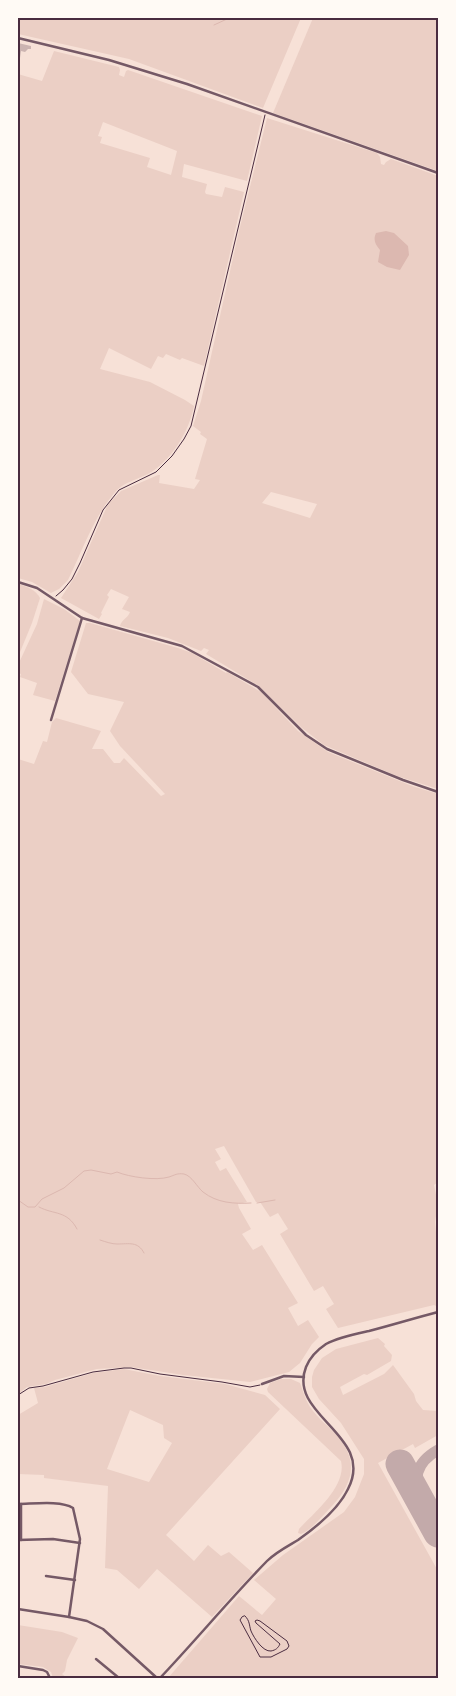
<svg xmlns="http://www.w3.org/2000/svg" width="456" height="1696" viewBox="0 0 456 1696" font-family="'Roboto Condensed',sans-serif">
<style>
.green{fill:#ebcfc5;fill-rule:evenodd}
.water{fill:#dcb8b0}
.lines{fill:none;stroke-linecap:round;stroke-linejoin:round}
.stream{stroke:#dcb8b0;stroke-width:1}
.taxiway{stroke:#c3aaaa;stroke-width:11}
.runway{stroke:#c3aaaa;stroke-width:29}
.building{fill:#ccb4b1}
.path{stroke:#4a2c40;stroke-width:1}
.minor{stroke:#755966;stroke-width:2.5}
.tertiary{stroke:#755966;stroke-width:2.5}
.neatline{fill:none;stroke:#4a2c40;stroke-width:2}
</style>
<rect width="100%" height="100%" fill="#f7e1d7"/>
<g class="green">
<path d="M 18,18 L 301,18 L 263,108 L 129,59 L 18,34 Z"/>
<path d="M 313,18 L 438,18 L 438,171 L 273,113 Z"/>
<path d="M 54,51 L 119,67 L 120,70 L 119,75 L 124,77 L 126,71 L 128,70 L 262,116 L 247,181 L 184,164 L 182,177 L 207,184 L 205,192 L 206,194 L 222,197 L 225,187 L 244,192 L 204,366 L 182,358 L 180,360 L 166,354 L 163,358 L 158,356 L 151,369 L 109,348 L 100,369 L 150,382 L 185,400 L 194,406 C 189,432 171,461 148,474 C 138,479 125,482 117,490 C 94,515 83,550 68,580 L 59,589 L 51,593 L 32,582 L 18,578 L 18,74 L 42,81 ZM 103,122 L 177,151 L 171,175 L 147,167 L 150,158 L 100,143 L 102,137 L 98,136 Z"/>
<path d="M 267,118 L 377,153 L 380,157 L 381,164 L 384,165 L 386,162 L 391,159 L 438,176 L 438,789 L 397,776 L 324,745 L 302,728 L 259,686 L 206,654 L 209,650 L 204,648 L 201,651 L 168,638 L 120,626 C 121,620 128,618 130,612 L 122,609 L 129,597 L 111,589 L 107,595 L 109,597 L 101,613 L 102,614 L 99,619 L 61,598 L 78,572 L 108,504 L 121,491 L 158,475 L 160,475 L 159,483 L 194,489 L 200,480 L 195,479 L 207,439 L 200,434 L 201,432 L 193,426 L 201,401 L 239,231 ZM 271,492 L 317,504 L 310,518 L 262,503 Z"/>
<path d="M 18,584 C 26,586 36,590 40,598 L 32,623 L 18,657 Z"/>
<path d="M 44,599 L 64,609 L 80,621 L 55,701 L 33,695 L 37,683 L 20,677 L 21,674 L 18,673 L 18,665 L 37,624 Z"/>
<path d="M 86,623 L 90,623 L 178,648 L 192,653 L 226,673 L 227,672 L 261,692 L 298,731 L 328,752 L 412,786 L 438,794 L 438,1182 L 434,1185 L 438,1204 L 435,1222 L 438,1253 L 438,1307 L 434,1305 L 338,1328 L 326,1309 L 334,1304 L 323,1286 L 314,1291 L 280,1234 L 288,1229 L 278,1213 L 270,1217 L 260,1202 L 256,1202 L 224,1146 L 215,1149 L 221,1159 L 215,1162 L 220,1171 L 226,1168 L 247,1202 L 238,1204 L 239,1208 L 251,1229 L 242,1234 L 253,1250 L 262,1245 L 298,1303 L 288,1308 L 298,1326 L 308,1320 L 319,1337 L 312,1344 L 300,1363 L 289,1372 L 250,1382 L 183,1375 L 131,1367 L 97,1369 L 55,1380 L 46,1384 L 27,1387 L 18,1394 L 18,759 L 34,764 L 43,741 L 47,742 L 52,722 L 56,718 L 101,731 L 92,749 L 103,749 L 114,763 L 120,763 L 124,758 L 161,796 L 165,794 L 120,746 L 110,731 L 124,702 L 88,694 L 71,672 Z"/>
<path d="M 378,1338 L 385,1344 L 384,1346 L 392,1355 L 391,1361 L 367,1375 L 364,1374 L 340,1387 L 343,1395 L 384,1374 L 393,1365 L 414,1394 L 416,1401 L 423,1410 L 438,1411 L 438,1435 L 415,1448 L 413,1444 L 378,1463 L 438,1571 L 438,1678 L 168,1678 L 239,1596 L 262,1615 L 276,1599 L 254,1580 L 283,1555 L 344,1512 L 355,1497 L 364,1474 L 364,1459 L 341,1423 L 319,1399 L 312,1387 L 312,1377 L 314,1370 L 322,1358 L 336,1349 Z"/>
<path d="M 124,1369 L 160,1376 L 225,1384 L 265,1395 L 280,1409 L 166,1535 L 194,1561 L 208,1545 L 221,1556 L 229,1552 L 253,1573 L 212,1617 L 157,1569 L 139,1589 L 117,1570 L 105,1568 L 108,1486 L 44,1478 L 44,1475 L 18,1474 L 18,1415 L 38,1403 L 34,1388 L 45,1387 L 93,1373 ZM 130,1410 L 163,1425 L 164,1438 L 172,1443 L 149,1482 L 107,1469 Z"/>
<path d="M 281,1379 L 291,1379 L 300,1383 C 303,1391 305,1399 310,1407 C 318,1419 330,1427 339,1438 C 359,1463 352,1484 332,1506 C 323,1515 313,1529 301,1534 L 298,1533 L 299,1529 C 315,1512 347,1486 341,1461 L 268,1392 L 267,1389 L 270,1383 Z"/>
<path d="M 18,1625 L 62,1632 L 78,1638 L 67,1660 L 65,1671 L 62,1674 L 67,1678 L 53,1678 L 51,1672 L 43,1667 L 18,1664 Z"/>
</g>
<path class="water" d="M 386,231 L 394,233 L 408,246 L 409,255 L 400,270 L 387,267 L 378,262 L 380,250 C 375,244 373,240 376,233 Z"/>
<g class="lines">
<g class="stream">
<path d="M 228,18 L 229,18"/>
<path d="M 214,25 L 227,19"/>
<path d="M 18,1200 L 28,1207 L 35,1207 L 42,1199 L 64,1188 L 84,1171 L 91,1170 L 111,1174 L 117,1172 C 129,1177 156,1181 169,1177 C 175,1175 177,1173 184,1174 C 192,1176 197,1187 203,1192 C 217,1203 234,1204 251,1203"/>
<path d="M 257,1203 L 275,1200"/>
<path d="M 39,1207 C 54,1215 67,1210 77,1229"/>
<path d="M 100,1240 C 106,1242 112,1244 117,1244 C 129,1244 138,1241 144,1253"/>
</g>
<path class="taxiway" d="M 421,1502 C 413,1479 415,1463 438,1450"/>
<path class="runway" d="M 400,1464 L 438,1533"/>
</g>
<path class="building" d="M 18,43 L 31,46 L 31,49 L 28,49 L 25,52 L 21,51 L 20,58 L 18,60 Z"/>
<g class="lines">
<g class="path">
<path d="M 56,596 L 63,590 L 72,579 L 80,563 L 103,510 L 119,490 L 156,472 L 172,456 L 184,439 L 191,426 L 265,115"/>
<path d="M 18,1395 L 29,1388 L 43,1386 L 93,1372 L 124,1368 L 131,1368 L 160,1374 L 222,1382 L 250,1387 L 260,1385"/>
<path d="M 245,1616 C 250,1621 249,1625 251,1631 C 254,1638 263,1652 271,1651 C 276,1650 278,1648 280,1644 L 256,1623 L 255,1621 L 257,1620 L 260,1621 L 287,1641 L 289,1646 L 287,1649 L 271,1657 L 260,1657 L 240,1620 L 242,1617 Z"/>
</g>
<g class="minor">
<path d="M 18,38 L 109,60 L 187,84 L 438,173"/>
<path d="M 18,582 L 37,588 L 82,618 L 182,646 L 258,687 L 306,735 L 327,749 L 403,780 L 438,792"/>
<path d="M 51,720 L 82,618"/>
<path d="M 262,1384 L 284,1376 L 304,1377"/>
<path d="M 18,1504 C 32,1504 61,1500 73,1508 L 80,1539 L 69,1617"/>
<path d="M 21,1504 L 21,1540"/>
<path d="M 18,1540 L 53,1539 L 80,1543"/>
<path d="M 46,1576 L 75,1580"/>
<path d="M 18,1609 L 69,1617 L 87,1621 L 103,1629 L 157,1678"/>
<path d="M 96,1659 L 119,1678"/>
<path d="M 18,1666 L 43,1670 L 47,1672 L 50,1678"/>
</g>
<path class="tertiary" d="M 160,1678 C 196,1640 230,1599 267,1561 C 276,1552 288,1546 298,1540 C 315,1528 339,1508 348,1489 C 376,1435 287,1416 306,1367 C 310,1357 317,1350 326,1344 C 339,1337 355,1334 369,1331 C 392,1325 415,1318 438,1312"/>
</g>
<rect width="456" height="1696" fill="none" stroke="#fffaf5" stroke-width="38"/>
<rect x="19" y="19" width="418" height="1658" class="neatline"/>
</svg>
